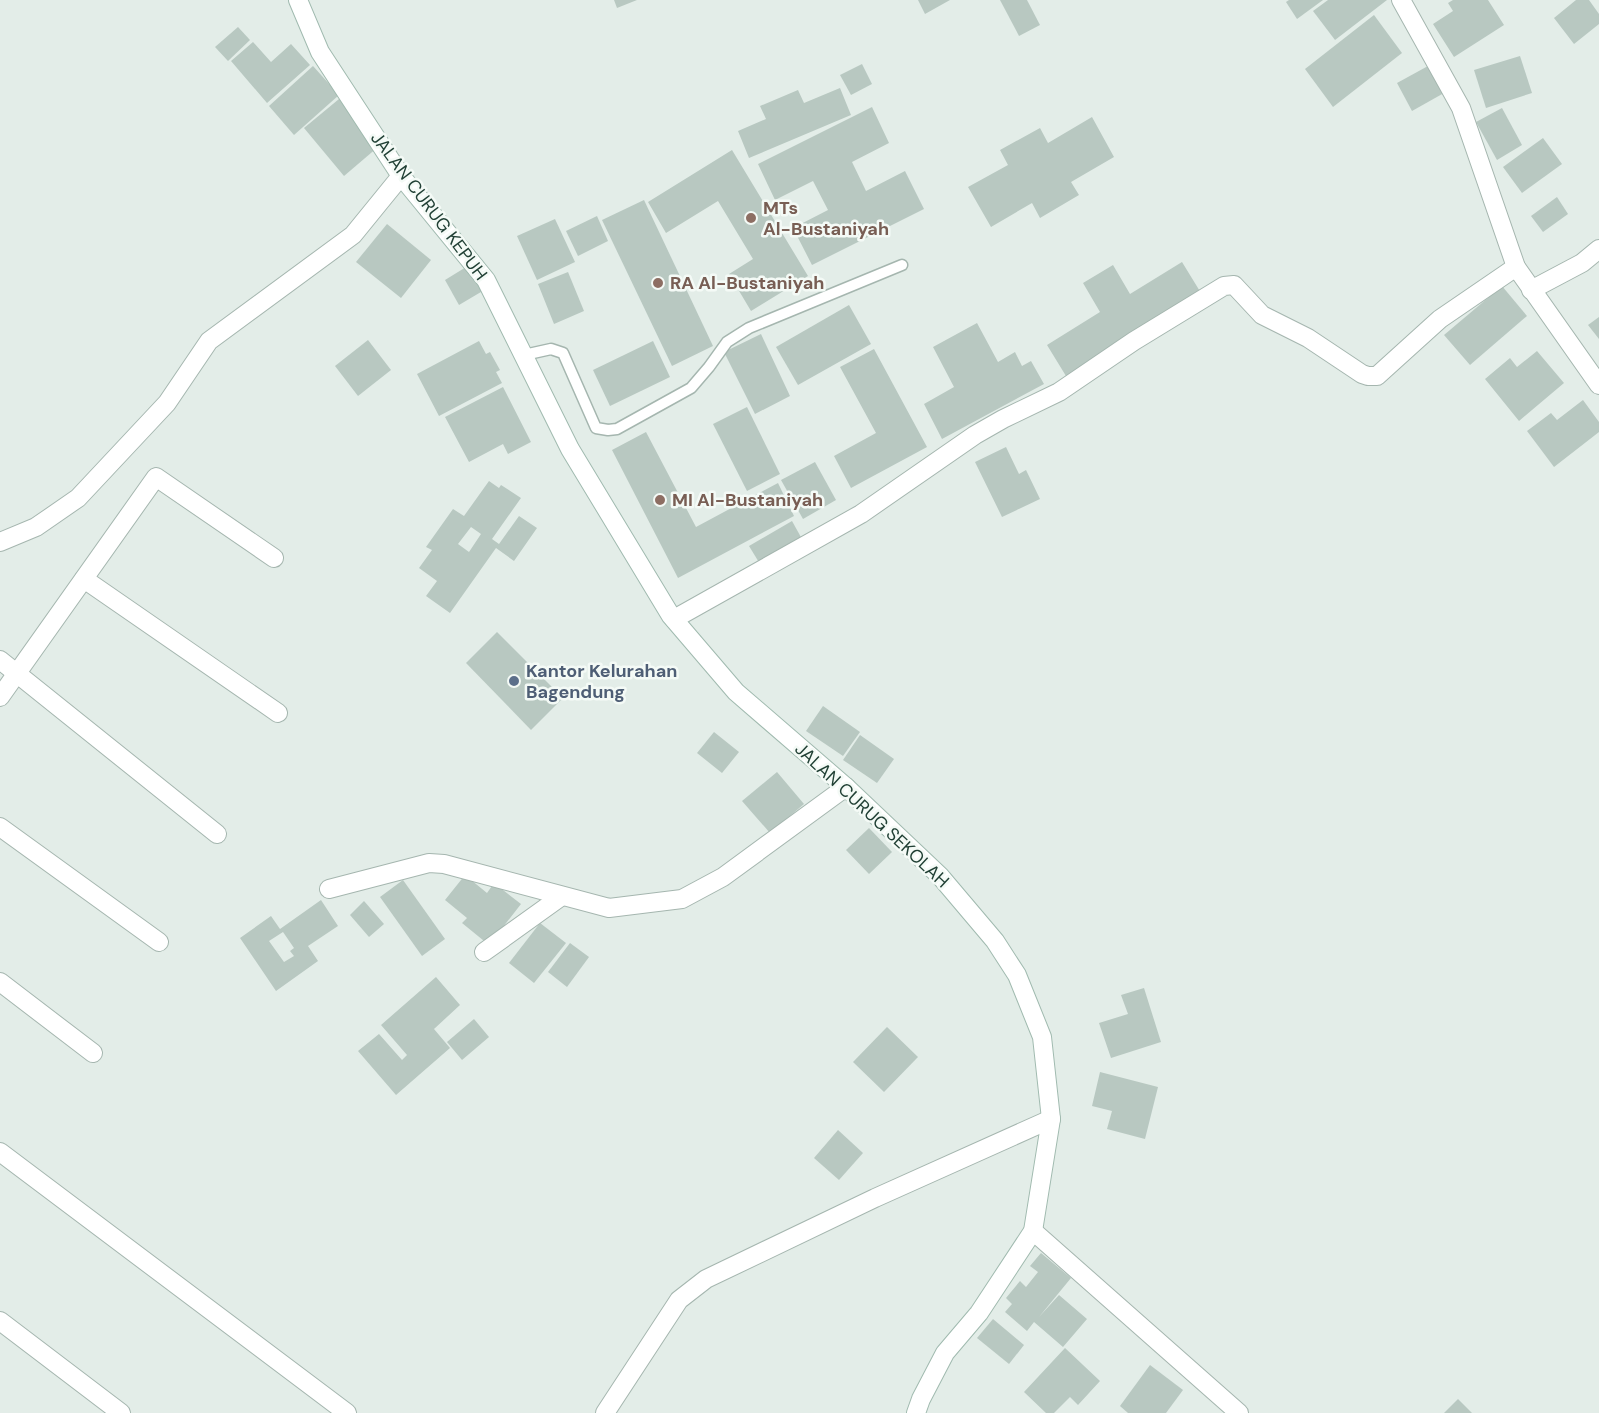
<svg xmlns="http://www.w3.org/2000/svg" width="1599" height="1413" viewBox="0 0 1599 1413" font-family="'DM Sans',sans-serif">
<style>
.building{fill:#b8c8c1;fill-rule:evenodd}
.lines{fill:none;stroke-linecap:round;stroke-linejoin:round}
.lane-casing{stroke:#a5b6af;stroke-width:13}
.street-casing{stroke:#a5b6af;stroke-width:20}
.secondary-casing{stroke:#a0baaf;stroke-width:20}
.lane{stroke:#fff;stroke-width:10}
.street{stroke:#fff;stroke-width:18}
.secondary{stroke:#fff;stroke-width:18}
.education-dot{fill:#8d6e63;stroke:#f4faf6;stroke-width:2}
.service-dot{fill:#5c6f8a;stroke:#f4faf6;stroke-width:2}
.labels{text-anchor:middle;stroke-width:5;stroke-linejoin:round;paint-order:stroke}
.street-label{font-size:18px;fill:#214035;stroke:#f4faf6}
.education-label{font-size:18px;font-weight:bold;fill:#785e54;stroke:#f4faf6;text-anchor:start}
.service-label{font-size:18px;font-weight:bold;fill:#4e5e75;stroke:#f4faf6;text-anchor:start}
</style>
<rect width="100%" height="100%" fill="#e3ede8"/>
<g class="building">
<path d="M 614,0 L 637,0 L 617,8 Z"/>
<path d="M 918,0 L 950,0 L 925,14 Z"/>
<path d="M 1000,0 L 1027,0 L 1040,25 L 1019,36 Z"/>
<path d="M 1289,0 L 1323,0 L 1297,19 L 1286,2 Z"/>
<path d="M 1328,0 L 1387,0 L 1335,40 L 1313,11 Z"/>
<path d="M 1453,0 L 1488,0 L 1504,25 L 1454,57 L 1433,24 L 1453,11 L 1448,3 Z"/>
<path d="M 1576,0 L 1589,0 L 1599,14 L 1599,24 L 1574,44 L 1554,18 Z"/>
<path d="M 1374,15 L 1402,53 L 1333,107 L 1305,69 Z"/>
<path d="M 238,27 L 250,40 L 228,61 L 215,47 Z"/>
<path d="M 253,42 L 271,62 L 291,44 L 310,65 L 267,103 L 231,61 Z"/>
<path d="M 1520,56 L 1532,93 L 1486,108 L 1474,70 Z"/>
<path d="M 862,64 L 872,84 L 851,95 L 840,75 Z"/>
<path d="M 313,66 L 339,95 L 294,135 L 269,106 Z"/>
<path d="M 1428,66 L 1444,93 L 1412,111 L 1397,83 Z"/>
<path d="M 840,88 L 851,115 L 749,158 L 738,131 L 766,119 L 760,106 L 798,90 L 804,103 Z"/>
<path d="M 339,99 L 378,147 L 344,176 L 304,128 Z"/>
<path d="M 872,107 L 889,143 L 852,162 L 866,191 L 905,171 L 924,209 L 812,265 L 793,228 L 828,210 L 813,181 L 775,200 L 758,164 Z"/>
<path d="M 1502,108 L 1522,145 L 1497,160 L 1476,122 Z"/>
<path d="M 1092,117 L 1114,157 L 1071,182 L 1079,195 L 1040,218 L 1032,203 L 991,227 L 968,187 L 1008,165 L 1000,150 L 1040,128 L 1048,143 Z"/>
<path d="M 1543,138 L 1562,164 L 1522,193 L 1503,167 Z"/>
<path d="M 732,150 L 808,276 L 751,311 L 729,274 L 753,259 L 718,201 L 666,233 L 648,202 Z"/>
<path d="M 1557,197 L 1568,214 L 1543,232 L 1531,216 Z"/>
<path d="M 644,200 L 713,346 L 672,366 L 602,220 Z"/>
<path d="M 597,216 L 608,241 L 578,256 L 566,231 Z"/>
<path d="M 555,219 L 575,262 L 537,280 L 517,236 Z"/>
<path d="M 387,224 L 431,260 L 401,298 L 356,262 Z"/>
<path d="M 1182,262 L 1201,293 L 1066,376 L 1047,345 L 1100,312 L 1083,283 L 1113,265 L 1130,294 Z"/>
<path d="M 471,264 L 486,289 L 459,305 L 445,280 Z"/>
<path d="M 568,272 L 584,311 L 554,324 L 538,284 Z"/>
<path d="M 1502,286 L 1527,316 L 1470,365 L 1444,335 Z"/>
<path d="M 849,305 L 871,344 L 798,385 L 776,347 Z"/>
<path d="M 1599,317 L 1599,339 L 1588,325 Z"/>
<path d="M 977,323 L 998,362 L 1015,352 L 1022,366 L 1031,361 L 1044,384 L 942,439 L 924,404 L 954,387 L 933,347 Z"/>
<path d="M 761,334 L 790,396 L 755,414 L 724,352 Z"/>
<path d="M 368,340 L 391,370 L 358,396 L 335,366 Z"/>
<path d="M 479,341 L 486,354 L 490,352 L 500,370 L 496,372 L 502,383 L 439,416 L 417,374 Z"/>
<path d="M 653,341 L 670,377 L 610,406 L 593,370 Z"/>
<path d="M 874,349 L 927,447 L 851,488 L 834,456 L 876,433 L 840,367 Z"/>
<path d="M 1537,351 L 1564,383 L 1519,421 L 1485,379 L 1510,358 L 1517,367 Z"/>
<path d="M 503,387 L 531,442 L 508,454 L 503,444 L 469,462 L 445,417 Z"/>
<path d="M 1583,400 L 1599,422 L 1599,432 L 1554,467 L 1527,431 L 1551,413 L 1557,420 Z"/>
<path d="M 747,407 L 780,474 L 747,491 L 713,424 Z"/>
<path d="M 646,432 L 696,527 L 778,483 L 794,516 L 678,578 L 612,450 Z"/>
<path d="M 1006,447 L 1019,474 L 1026,470 L 1040,499 L 1002,517 L 975,462 Z"/>
<path d="M 815,462 L 836,500 L 803,519 L 781,480 Z"/>
<path d="M 489,481 L 499,488 L 501,485 L 521,498 L 492,539 L 499,544 L 519,516 L 537,528 L 514,561 L 496,548 L 450,613 L 426,596 L 437,581 L 419,568 L 432,550 L 426,547 L 453,509 L 464,516 ZM 471,527 L 481,534 L 469,552 L 458,544 Z"/>
<path d="M 792,521 L 802,539 L 760,564 L 749,546 Z"/>
<path d="M 497,632 L 563,698 L 531,730 L 466,663 Z"/>
<path d="M 823,706 L 860,732 L 843,756 L 806,731 Z"/>
<path d="M 714,732 L 739,752 L 722,773 L 697,753 Z"/>
<path d="M 860,735 L 894,759 L 877,783 L 843,760 Z"/>
<path d="M 777,772 L 804,804 L 770,833 L 742,801 Z"/>
<path d="M 869,828 L 892,852 L 869,874 L 846,850 Z"/>
<path d="M 465,875 L 487,893 L 494,883 L 521,904 L 489,945 L 462,923 L 467,918 L 445,900 Z"/>
<path d="M 403,880 L 445,939 L 422,956 L 380,897 Z"/>
<path d="M 321,900 L 338,926 L 308,946 L 318,961 L 276,991 L 240,938 L 271,916 L 280,929 ZM 283,932 L 294,948 L 290,951 L 294,956 L 284,962 L 269,941 Z"/>
<path d="M 364,901 L 384,924 L 369,937 L 350,915 Z"/>
<path d="M 540,923 L 566,943 L 534,983 L 509,963 Z"/>
<path d="M 570,943 L 589,957 L 567,987 L 548,972 Z"/>
<path d="M 436,977 L 460,1005 L 434,1029 L 450,1048 L 396,1095 L 358,1051 L 379,1034 L 402,1060 L 407,1055 L 381,1025 Z"/>
<path d="M 1144,988 L 1161,1042 L 1111,1058 L 1099,1023 L 1128,1014 L 1121,995 Z"/>
<path d="M 474,1019 L 489,1037 L 462,1060 L 447,1042 Z"/>
<path d="M 887,1027 L 918,1057 L 884,1092 L 853,1062 Z"/>
<path d="M 1100,1072 L 1158,1087 L 1145,1139 L 1107,1129 L 1112,1111 L 1092,1106 Z"/>
<path d="M 838,1130 L 863,1153 L 839,1180 L 814,1158 Z"/>
<path d="M 1041,1253 L 1071,1278 L 1039,1317 L 1059,1295 L 1087,1319 L 1063,1347 L 1034,1322 L 1027,1331 L 1005,1312 L 1012,1304 L 1006,1298 L 1020,1281 L 1026,1287 L 1038,1272 L 1030,1266 Z"/>
<path d="M 993,1319 L 1024,1345 L 1009,1364 L 977,1338 Z"/>
<path d="M 1065,1348 L 1100,1381 L 1078,1405 L 1070,1397 L 1054,1413 L 1046,1413 L 1024,1392 Z"/>
<path d="M 1150,1365 L 1183,1390 L 1166,1413 L 1128,1413 L 1120,1406 Z"/>
<path d="M 1458,1399 L 1472,1413 L 1444,1413 Z"/>
</g>
<g class="lines">
<g class="lane-casing">
<path id="lane" d="M 524,355 L 551,349 L 563,353 L 596,428 L 608,430 L 617,429 L 691,388 L 709,367 L 727,342 L 749,328 L 902,265"/>
</g>
<g class="street-casing">
<g id="street">
<path d="M 1401,0 L 1461,108 L 1516,267 L 1599,385"/>
<path d="M 1531,290 L 1582,263 L 1599,249"/>
<path d="M 0,542 L 36,527 L 78,498 L 167,403 L 209,341 L 353,235 L 401,176"/>
<path d="M 84,579 L 278,713"/>
<path d="M 674,619 L 861,514 L 975,435 L 1003,419 L 1059,392 L 1134,341 L 1224,286 L 1234,285 L 1262,315 L 1308,338 L 1362,374 L 1368,376 L 1377,376 L 1440,319 L 1516,267"/>
<path d="M 0,660 L 217,834"/>
<path d="M 0,697 L 156,477 L 274,558"/>
<path d="M 0,827 L 159,942"/>
<path d="M 329,889 L 429,863 L 444,864 L 609,908 L 682,899 L 723,877 L 846,787"/>
<path d="M 484,952 L 562,896"/>
<path d="M 0,982 L 93,1053"/>
<path d="M 0,1152 L 347,1413"/>
<path d="M 1033,1231 L 1239,1413"/>
<path d="M 0,1321 L 121,1413"/>
<path d="M 605,1413 L 679,1300 L 706,1279 L 875,1198 L 1051,1119"/>
</g>
</g>
<g class="secondary-casing">
<path id="secondary" d="M 298,0 L 320,52 L 401,176 L 486,280 L 570,449 L 671,616 L 736,692 L 846,787 L 940,876 L 995,941 L 1017,975 L 1042,1037 L 1051,1119 L 1033,1231 L 979,1313 L 945,1353 L 921,1399 L 916,1413"/>
</g>
<use href="#lane" class="lane"/>
<use href="#street" class="street"/>
<use href="#secondary" class="secondary"/>
</g>
<g class="education-dot">
<circle cx="751" cy="218" r="6"/>
<circle cx="658" cy="283" r="6"/>
<circle cx="660" cy="500" r="6"/>
</g>
<circle class="service-dot" cx="514" cy="681" r="6"/>
<g class="labels">
<g class="street-label">
<text transform="translate(429 206) rotate(53)" y="6">JALAN CURUG KEPUH</text>
<text transform="translate(872 815) rotate(43)" y="6">JALAN CURUG SEKOLAH</text>
</g>
<g class="education-label">
<text x="763" y="214">MTs<tspan x="763" dy="21">Al-Bustaniyah</tspan></text>
<text x="670" y="289">RA Al-Bustaniyah</text>
<text x="672" y="506">MI Al-Bustaniyah</text>
</g>
<g class="service-label">
<text x="526" y="677">Kantor Kelurahan<tspan x="526" dy="21">Bagendung</tspan></text>
</g>
</g>
</svg>
